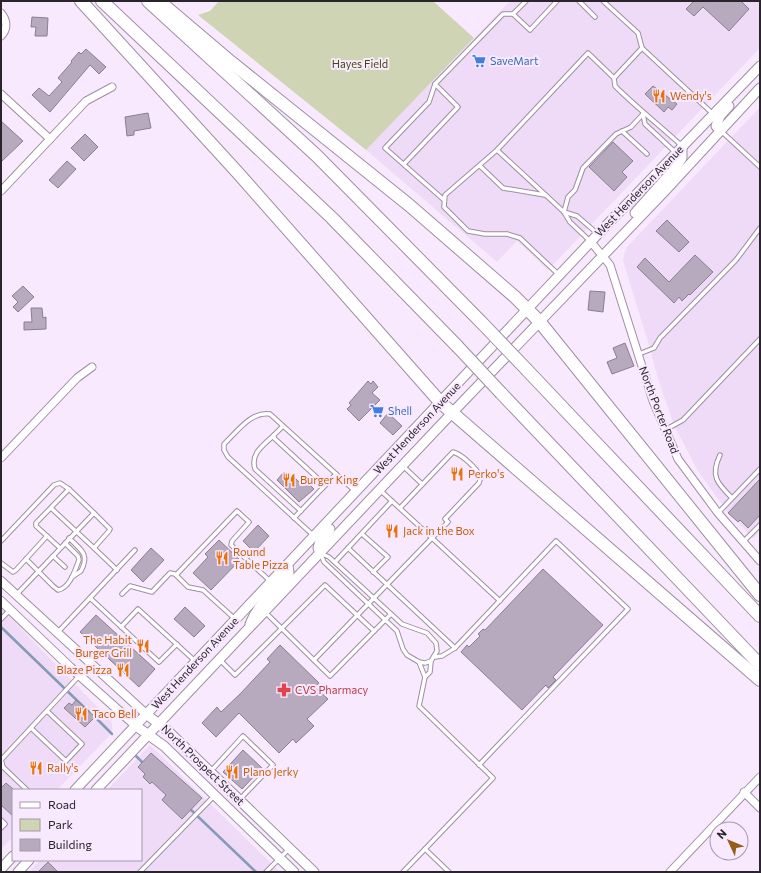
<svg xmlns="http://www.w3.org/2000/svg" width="761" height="873" viewBox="0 0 761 873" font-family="Commissioner,sans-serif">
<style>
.built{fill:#efdbf7}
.green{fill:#cfd4b5}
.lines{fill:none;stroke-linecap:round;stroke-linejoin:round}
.stream{stroke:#849bb7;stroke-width:2.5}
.building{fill:#b8aabe;stroke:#8c7e91}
.service-casing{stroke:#9d8fa2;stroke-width:5.5}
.minor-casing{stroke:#9d8fa2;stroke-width:9}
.tertiary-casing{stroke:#9d8fa2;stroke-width:10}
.secondary-casing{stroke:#9d8fa2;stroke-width:11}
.motorway-casing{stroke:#9d8fa2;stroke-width:14}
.service{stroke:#fff;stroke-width:3.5}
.minor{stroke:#fff;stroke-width:7}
.tertiary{stroke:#fff;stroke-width:8}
.secondary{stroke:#fff;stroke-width:9}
.motorway{stroke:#fff;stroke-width:12}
.motorway-bridge-casing{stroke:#9d8fa2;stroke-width:14;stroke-linecap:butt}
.motorway-bridge{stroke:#fff;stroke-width:12}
.labels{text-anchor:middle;stroke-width:4;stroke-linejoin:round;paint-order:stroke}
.shop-label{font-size:11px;fill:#366cbe;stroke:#f9e9fe;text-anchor:start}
.park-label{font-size:11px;fill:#43480c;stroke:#f9e9fe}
.food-label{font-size:11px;fill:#c56008;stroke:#f9e9fe;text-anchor:start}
.street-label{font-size:11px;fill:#2a242c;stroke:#f9e9fe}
.health-label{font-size:11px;fill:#be3a42;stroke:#f9e9fe;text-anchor:start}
</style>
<rect width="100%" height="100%" fill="#f9e9fe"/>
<g class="built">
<path d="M 510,1 L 760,1 L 760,48 L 548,270 L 517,241 L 497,262 L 366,150 Z"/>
<path d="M 760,107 L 760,531 L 753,538 L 727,511 L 698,471 L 674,425 L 659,382 L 648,342 L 623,261 L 625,251 L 627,247 Z"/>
<path d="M 1,608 L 112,722 L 112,731 L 109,736 L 57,790 L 13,790 L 13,837 L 1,849 Z"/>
<path d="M 150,745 L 280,872 L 29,872 L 40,860 L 141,860 L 141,790 L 107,790 Z"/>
</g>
<path class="green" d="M 219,1 L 433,1 L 474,38 L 366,150 L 198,15 L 210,11 Z"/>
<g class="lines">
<g class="stream">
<path d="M 1,627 L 90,713"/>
<path d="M 94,716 L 112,734"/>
<path d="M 136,756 L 144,764"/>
<path d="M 189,808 L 256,872"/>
</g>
</g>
<g class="building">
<path d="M 694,1 L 741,1 L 749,9 L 729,31 L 703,7 L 694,16 L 686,9 Z"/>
<path d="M 32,17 L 48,18 L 47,36 L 35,36 L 36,27 L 31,27 Z"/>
<path d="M 86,49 L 106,67 L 99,74 L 90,65 L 50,112 L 32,95 L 39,88 L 49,96 L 62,82 L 58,78 L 72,62 L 71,61 L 79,52 L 81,54 Z"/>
<path d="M 653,86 L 677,104 L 672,110 L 668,107 L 664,112 L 645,94 Z"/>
<path d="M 148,113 L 151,128 L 134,131 L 134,135 L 127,136 L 125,117 Z"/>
<path d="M 1,121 L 23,141 L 1,162 Z"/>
<path d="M 85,134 L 98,147 L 84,161 L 71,148 Z"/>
<path d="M 613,142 L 633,161 L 622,172 L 627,177 L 614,191 L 589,167 Z"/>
<path d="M 67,161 L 76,169 L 58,188 L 49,180 Z"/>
<path d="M 667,220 L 689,242 L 679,252 L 656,231 Z"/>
<path d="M 695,255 L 713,272 L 690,295 L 689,294 L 682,301 L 679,297 L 674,303 L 637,267 L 645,258 L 669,282 Z"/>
<path d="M 23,286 L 34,297 L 18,312 L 13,307 L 18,302 L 12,296 Z"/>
<path d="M 590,291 L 605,292 L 603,312 L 588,310 Z"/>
<path d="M 31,308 L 42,308 L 43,318 L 46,317 L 46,329 L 24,330 L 24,322 L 32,322 Z"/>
<path d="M 625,343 L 634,366 L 612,374 L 607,362 L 617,358 L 613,348 Z"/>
<path d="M 368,381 L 371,384 L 373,381 L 378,387 L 372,393 L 380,400 L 359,421 L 347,409 L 351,405 L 349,403 Z"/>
<path d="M 388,413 L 402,426 L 393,435 L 380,423 Z"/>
<path d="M 284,472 L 291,478 L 293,476 L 301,484 L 306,478 L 312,483 L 310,485 L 314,489 L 299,502 L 277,480 Z"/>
<path d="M 760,479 L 760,515 L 748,528 L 740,520 L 738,522 L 728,513 Z"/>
<path d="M 258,525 L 269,536 L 254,552 L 243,541 Z"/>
<path d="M 219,540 L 240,560 L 211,590 L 193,573 L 208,557 L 205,554 Z"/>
<path d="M 151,548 L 164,560 L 143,582 L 131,570 Z"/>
<path d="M 543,569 L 603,625 L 553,677 L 556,680 L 548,688 L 546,685 L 522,710 L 461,652 L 467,645 L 469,647 L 480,636 L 478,634 L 483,629 L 485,630 Z"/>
<path d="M 185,607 L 205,626 L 194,637 L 174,619 Z"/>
<path d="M 96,615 L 155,669 L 139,687 L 80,632 Z"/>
<path d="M 280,645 L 319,683 L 315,687 L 328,699 L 307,719 L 314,726 L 296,743 L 293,739 L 279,753 L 239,713 L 216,737 L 202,723 L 217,707 L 221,712 L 240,694 L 270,662 L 267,659 Z"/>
<path d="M 76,700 L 95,717 L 85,727 L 64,708 L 69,703 L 72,705 Z"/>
<path d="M 243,750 L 262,768 L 242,789 L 223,772 Z"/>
<path d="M 151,753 L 202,798 L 182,819 L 162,800 L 166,795 L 152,782 L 150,784 L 143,777 L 145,774 L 138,767 Z"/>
<path d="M 6,783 L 13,789 L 13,816 L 1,805 L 1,788 Z"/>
<path d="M 48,862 L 58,872 L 38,872 Z"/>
</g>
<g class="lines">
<g class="service-casing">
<g id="service">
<path d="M 579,1 L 595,17"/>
<path d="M 603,1 L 638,33 L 642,48"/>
<path d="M 513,14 L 530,30 L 557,1"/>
<path d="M 614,78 L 642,48 L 712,113"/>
<path d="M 643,114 L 645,124 L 675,152"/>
<path d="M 622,131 L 647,154"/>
<path d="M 721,131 L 760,167"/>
<path d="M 497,150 L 445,195 L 444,207 L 468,231 L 485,234 L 507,234 L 520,238 L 559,275"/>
<path d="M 404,164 L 458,107 L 435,84"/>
<path d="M 480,166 L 503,188 L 545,195"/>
<path d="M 444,200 L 385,148 L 429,102 L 435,84 L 503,14 L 513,14 L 526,1"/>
<path d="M 564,212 L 568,197 L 575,190 L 583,168 L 616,134 L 631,127 L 643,114"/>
<path d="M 564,212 L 577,216 L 598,234"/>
<path d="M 590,241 L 570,222 L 564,212 L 497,150 L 588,53 L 614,78 L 615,86 C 636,107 659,125 682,146"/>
<path d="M 639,354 L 654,348 L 660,338 L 736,260 L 760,228"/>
<path d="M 283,426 L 274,435 L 274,438 L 325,485"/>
<path d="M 665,430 L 683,420 L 760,339"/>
<path d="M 274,435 C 264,445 250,453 255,469 L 301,511"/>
<path d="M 720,455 C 710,476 717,483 732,498"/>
<path d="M 403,466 L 422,484"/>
<path d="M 400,508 L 453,452 C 463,455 476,468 481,477 L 479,483 L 445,519 L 448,522 L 432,538 L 500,601"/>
<path d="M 718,513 L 760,469"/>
<path d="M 294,518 L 336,474"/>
<path d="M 362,534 L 388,557 L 373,572"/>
<path d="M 47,536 L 36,526 L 36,523 L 69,489 L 94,513"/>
<path d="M 314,536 L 228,457 L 224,450 L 224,444 C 237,432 251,411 270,414 L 356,492"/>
<path d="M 69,538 C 81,550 90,554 81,571 L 72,577"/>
<path d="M 1,541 L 54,485 L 60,483 L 69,489"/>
<path d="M 743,542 L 760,525"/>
<path d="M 94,548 L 117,570"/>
<path d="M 348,548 L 455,648"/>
<path d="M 320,553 L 329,557 L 402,624 L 427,633 L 436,643 L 437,651 L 431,661 L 425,663 L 419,662 L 407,655 L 403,649 L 397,631 L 324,562 Z"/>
<path d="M 53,556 L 65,567"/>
<path d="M 26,559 L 53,586 L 58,590 C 70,588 75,570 79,560 L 78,556 L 65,543"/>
<path d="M 335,562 L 392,501"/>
<path d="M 1,563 L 13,572 L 16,570 L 47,536 L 60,548"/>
<path d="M 176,575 L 237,511 L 249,522 L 232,541 L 231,545 L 270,581"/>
<path d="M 17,594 L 94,513 L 110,529 L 109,531 L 94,548 L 51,508"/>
<path d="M 122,594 L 130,586 L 152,592 L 170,573 L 175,574 L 188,587 L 203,590 L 235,619"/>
<path d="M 90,598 L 159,662 L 177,644"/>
<path d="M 265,612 L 330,676 L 391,614"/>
<path d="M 1,619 L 10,610"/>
<path d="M 121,627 L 138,609 L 195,661"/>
<path d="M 58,632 L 135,550"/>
<path d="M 435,657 L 442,656 L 455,648 L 556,541 L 628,609 L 479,765"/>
<path d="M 220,660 L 235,675 L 325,585 L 374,631"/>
<path d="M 314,660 L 432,538 L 380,490"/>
<path d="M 419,662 L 425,677"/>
<path d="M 31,728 L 66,761 L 82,744 L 47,711"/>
<path d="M 1,759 L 3,767 L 27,790"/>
<path d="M 1,760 L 79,676"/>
<path d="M 211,771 L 243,736 L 273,765 L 240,799"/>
<path d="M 1,820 L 5,824 L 1,828"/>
<path d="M 425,849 L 493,778 L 419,706 L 425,677 L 430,672 L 431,661"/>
<path d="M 140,872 L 215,795"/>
<path d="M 266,872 L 289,849"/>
<path d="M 403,872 L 425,849 L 449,872"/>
</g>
</g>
<g class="minor-casing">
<g id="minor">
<path d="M 1,13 C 7,20 8,29 1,36"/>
<path d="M 1,94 L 50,139"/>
<path d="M 1,191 L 86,101 L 112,87"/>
<path d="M 591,242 L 610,265 L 653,401 L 678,459 L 718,513 L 760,561"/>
<path d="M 1,458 L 77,378 L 92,367"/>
<path d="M 744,792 L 760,808"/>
<path d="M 670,872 L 760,777"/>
</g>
</g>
<g class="tertiary-casing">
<g id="tertiary">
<path d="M 1,581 L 146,714"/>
<path d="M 1,601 L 70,667 L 136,726"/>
</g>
</g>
<g class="secondary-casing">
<g id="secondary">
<path d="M 720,130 L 716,126 L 720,116 L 729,106"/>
<path d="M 635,213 L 676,167 L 682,158 L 682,146"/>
<path d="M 320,553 L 318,548 L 320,541 L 330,529"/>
<path d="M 250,624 C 258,603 276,591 289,573 L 288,565"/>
<path d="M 146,714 L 168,731 L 314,872"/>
<path d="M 136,726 L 164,746 L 294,872"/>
<path d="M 75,790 L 598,234 L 760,66"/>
<path d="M 96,790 L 452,413 L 665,191 L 760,88"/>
<path d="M 1,869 L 13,856"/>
<path d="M 18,872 L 29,860"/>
</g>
</g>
<g class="motorway-casing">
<g id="motorway">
<path d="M 81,1 L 238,173 L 441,403 L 760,680"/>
<path d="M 102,1 L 332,218 L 457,346"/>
<path d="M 148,1 L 317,156 L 482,323"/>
<path d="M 159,1 L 231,62 L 409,205 L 515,297 L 539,321 L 760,595"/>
<path d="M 527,370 L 760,616"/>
<path d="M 501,393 L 760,665"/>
</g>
</g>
<use href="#service" class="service"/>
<use href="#minor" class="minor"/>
<use href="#tertiary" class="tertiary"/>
<use href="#secondary" class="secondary"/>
<use href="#motorway" class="motorway"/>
<g class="motorway-bridge-casing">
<g id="motorway-bridge">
<path d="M 482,323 L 527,370"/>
<path d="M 457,346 L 501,393"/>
</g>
</g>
<use href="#motorway-bridge" class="motorway-bridge"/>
</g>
<defs>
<g id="supermarket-bare" transform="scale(1.08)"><path d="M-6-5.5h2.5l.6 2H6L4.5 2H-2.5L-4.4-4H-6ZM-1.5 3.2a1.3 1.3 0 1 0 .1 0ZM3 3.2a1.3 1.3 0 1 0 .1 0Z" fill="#3f7fe0" stroke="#f9e9fe" stroke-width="2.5" paint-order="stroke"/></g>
<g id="restaurant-bare" transform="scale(1.08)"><path d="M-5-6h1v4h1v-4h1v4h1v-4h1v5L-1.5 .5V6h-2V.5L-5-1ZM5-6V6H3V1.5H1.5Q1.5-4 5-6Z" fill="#e8710a" stroke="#f9e9fe" stroke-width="2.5" paint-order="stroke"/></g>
<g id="pharmacy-bare" transform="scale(1.08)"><path d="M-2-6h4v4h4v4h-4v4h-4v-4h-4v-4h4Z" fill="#e0444e" stroke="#f9e9fe" stroke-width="2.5" paint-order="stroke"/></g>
</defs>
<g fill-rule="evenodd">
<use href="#supermarket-bare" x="479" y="61"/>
<use href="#restaurant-bare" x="659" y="96"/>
<use href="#supermarket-bare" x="377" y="411"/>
<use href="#restaurant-bare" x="457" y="474"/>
<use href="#restaurant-bare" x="289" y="480"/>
<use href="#restaurant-bare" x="392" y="531"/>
<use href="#restaurant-bare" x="222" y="558"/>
<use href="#restaurant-bare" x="143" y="646"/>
<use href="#restaurant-bare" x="123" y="670"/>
<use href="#pharmacy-bare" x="284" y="690"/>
<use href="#restaurant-bare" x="81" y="714"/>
<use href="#restaurant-bare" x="36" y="768"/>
<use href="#restaurant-bare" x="232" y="772"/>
</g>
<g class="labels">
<g class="shop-label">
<text x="490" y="65">SaveMart</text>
<text x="388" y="415">Shell</text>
</g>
<g class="park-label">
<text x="360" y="68">Hayes Field</text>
</g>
<g class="food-label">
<text x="670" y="100">Wendy's</text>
<text x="468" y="478">Perko's</text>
<text x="300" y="484">Burger King</text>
<text x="403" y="535">Jack in the Box</text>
<text x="233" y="556">Round<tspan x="233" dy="13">Table Pizza</tspan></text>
<text x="132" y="644" text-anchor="end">The Habit<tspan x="132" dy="13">Burger Grill</tspan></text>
<text x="112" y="674" text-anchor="end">Blaze Pizza</text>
<text x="92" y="718">Taco Bell</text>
<text x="47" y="772">Rally's</text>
<text x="243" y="776">Plano Jerky</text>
</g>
<g class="street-label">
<text transform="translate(639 191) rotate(-46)" y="4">West Henderson Avenue</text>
<text transform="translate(659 410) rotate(69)" y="4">North Porter Road</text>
<text transform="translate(417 428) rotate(-47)" y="4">West Henderson Avenue</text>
<text transform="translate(195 663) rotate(-47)" y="4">West Henderson Avenue</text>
<text transform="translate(203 765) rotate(44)" y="4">North Prospect Street</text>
</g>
<g class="health-label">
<text x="295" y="694">CVS Pharmacy</text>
</g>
</g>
<rect width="761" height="873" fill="none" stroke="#2a242c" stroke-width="4"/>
<rect x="12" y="789" width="130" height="72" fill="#f9e9fe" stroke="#a69aaa"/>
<rect x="20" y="802" width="20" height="6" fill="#ffffff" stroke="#a69aaa"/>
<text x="48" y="809" font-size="12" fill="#2a242c">Road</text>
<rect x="20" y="819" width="20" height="12" fill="#cfd4b5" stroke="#a69aaa"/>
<text x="48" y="829" font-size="12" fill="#2a242c">Park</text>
<rect x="20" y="839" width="20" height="12" fill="#b8aabe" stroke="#a69aaa"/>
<text x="48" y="849" font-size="12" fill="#2a242c">Building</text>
<g transform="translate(729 841) rotate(314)"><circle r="19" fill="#f9e9fe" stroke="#a69aaa"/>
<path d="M0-3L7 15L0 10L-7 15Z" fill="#955e18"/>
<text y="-6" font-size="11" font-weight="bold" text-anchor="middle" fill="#2a242c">N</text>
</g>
</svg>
